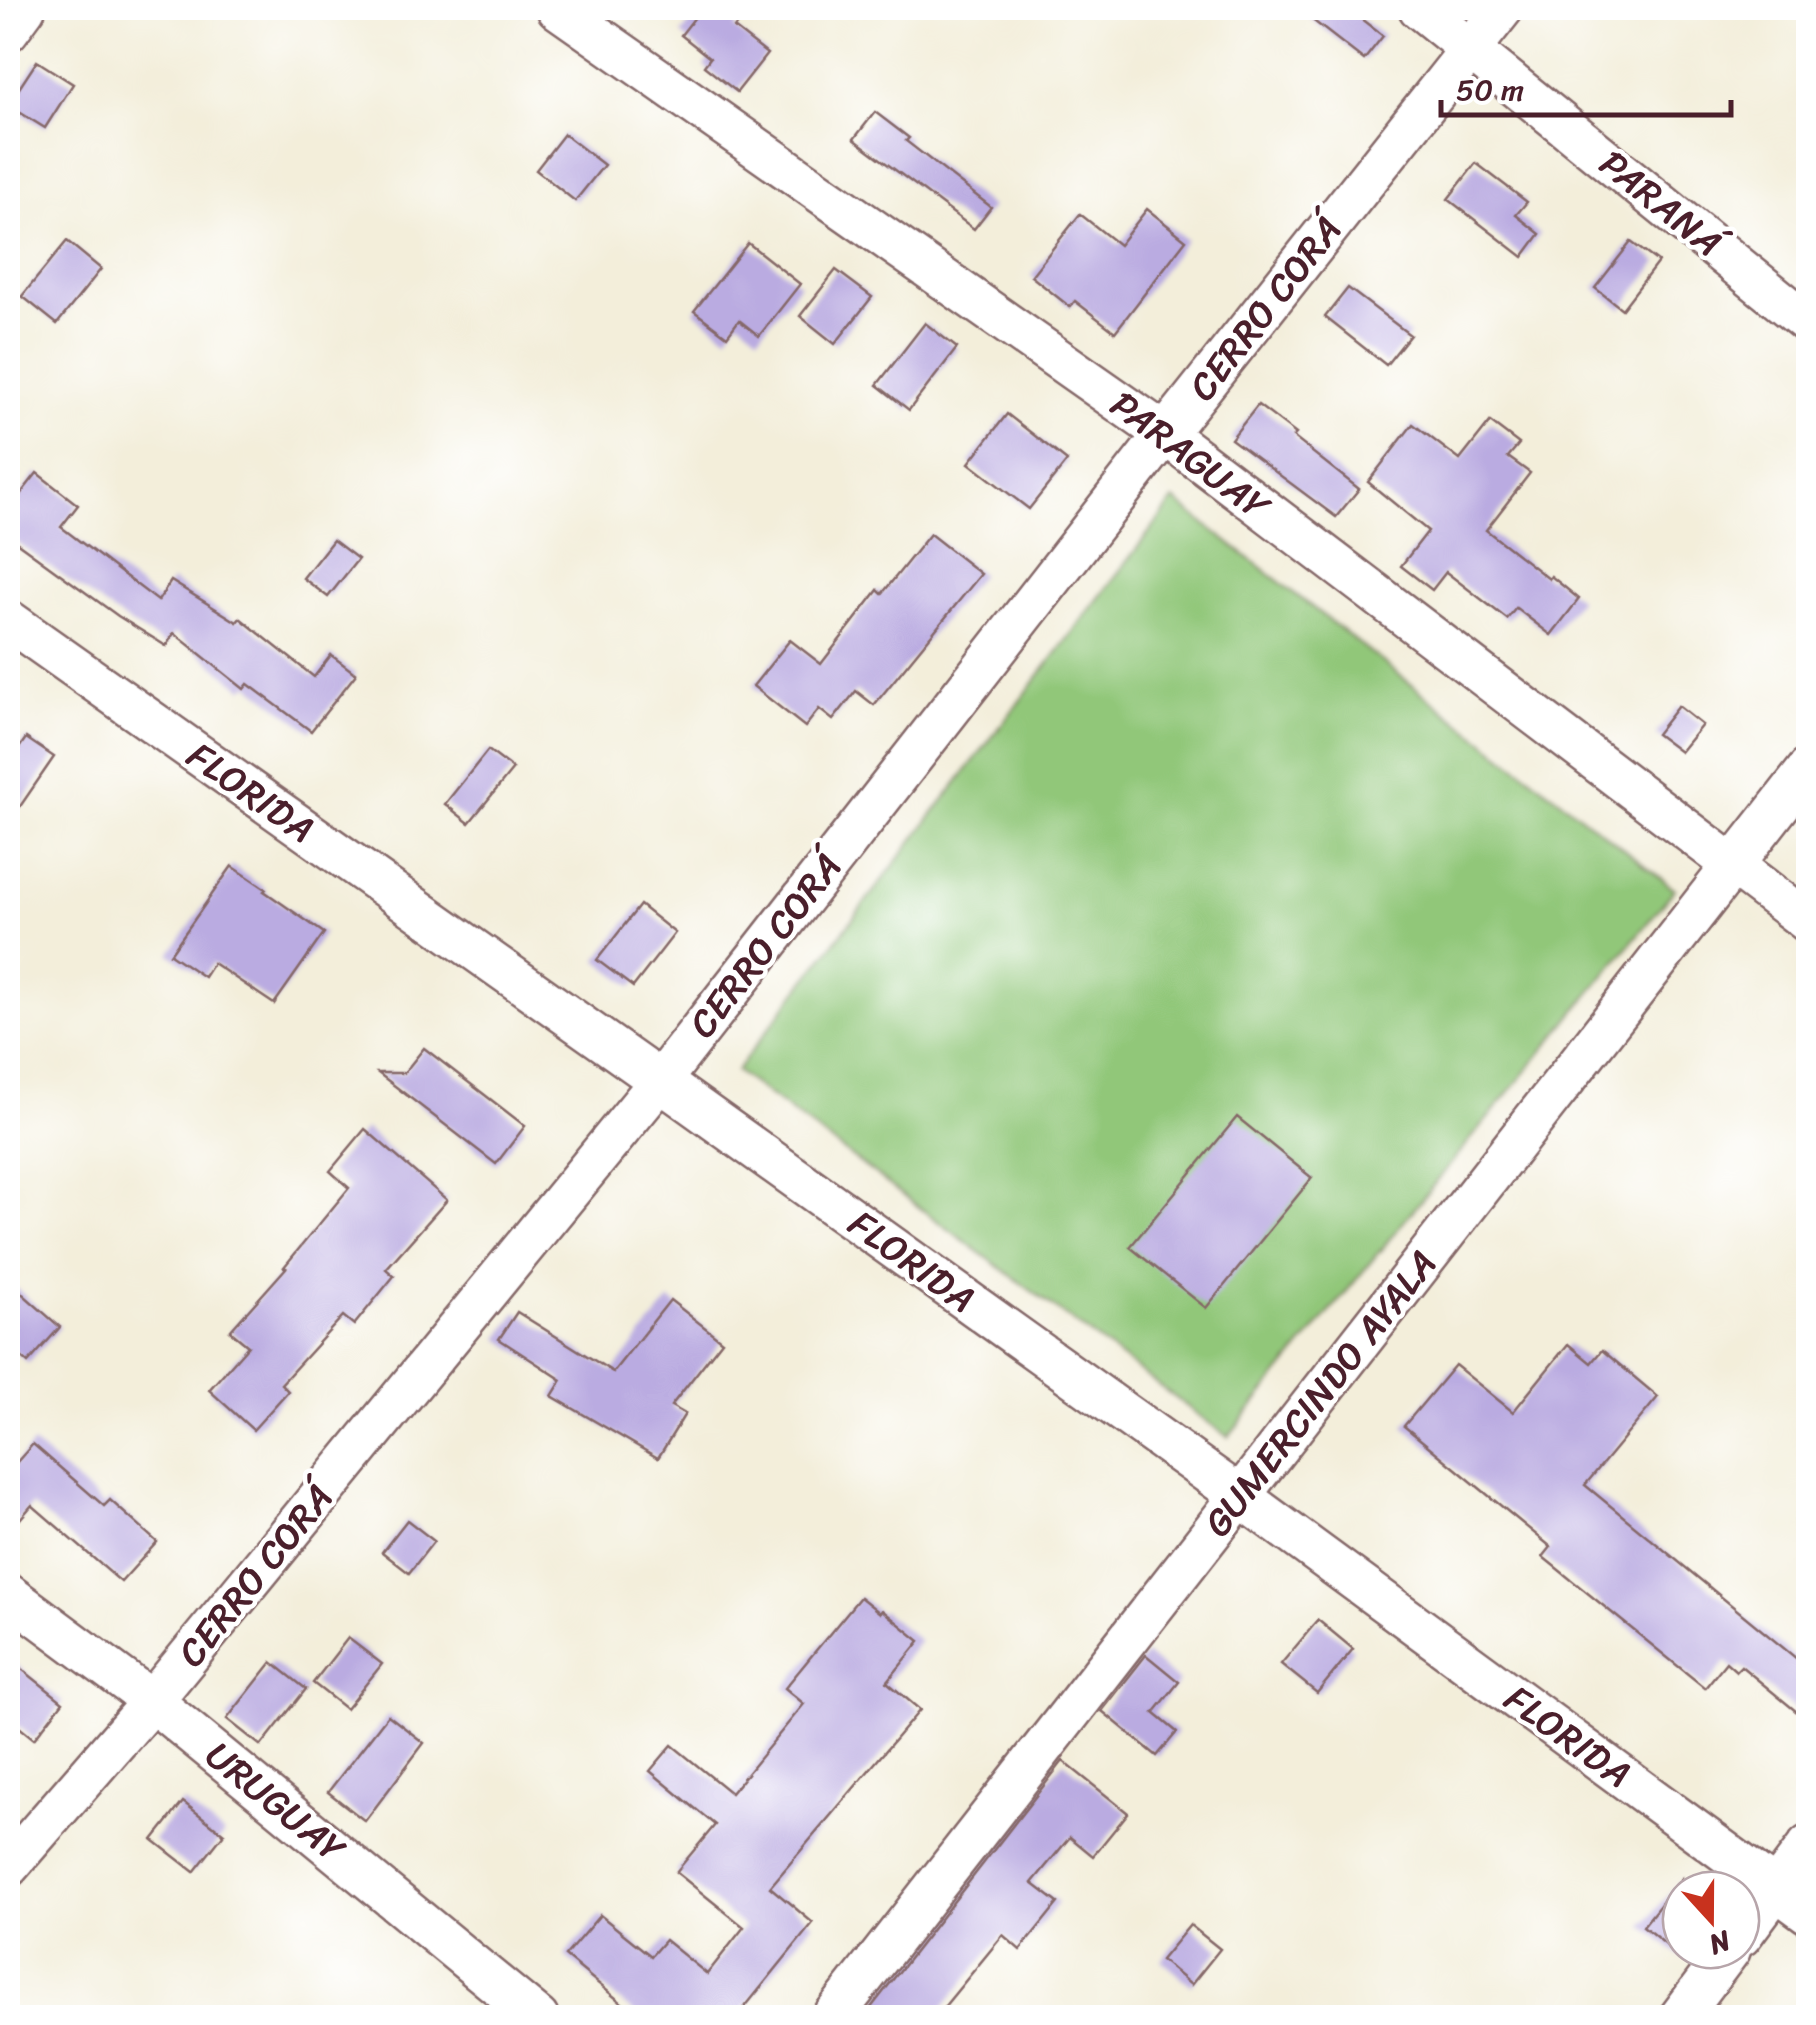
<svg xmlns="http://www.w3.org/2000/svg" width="1816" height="2025" viewBox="0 0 1816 2025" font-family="Sriracha,sans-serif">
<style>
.grass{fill:#91c779;stroke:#6e7352;stroke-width:2.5}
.building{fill:#baabe1}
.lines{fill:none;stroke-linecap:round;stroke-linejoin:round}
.street-casing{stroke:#856768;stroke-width:45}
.street{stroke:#fff;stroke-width:40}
.labels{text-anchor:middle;stroke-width:9;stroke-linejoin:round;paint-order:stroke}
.street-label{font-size:38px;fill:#4a1f2b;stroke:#fff}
</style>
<rect width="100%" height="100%" fill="#fff"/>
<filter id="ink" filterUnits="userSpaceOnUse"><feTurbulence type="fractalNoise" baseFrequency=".01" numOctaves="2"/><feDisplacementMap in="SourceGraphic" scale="20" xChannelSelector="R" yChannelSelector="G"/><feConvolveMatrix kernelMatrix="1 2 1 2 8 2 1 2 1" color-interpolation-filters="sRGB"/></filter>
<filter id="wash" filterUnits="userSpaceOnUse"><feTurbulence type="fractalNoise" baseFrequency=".0048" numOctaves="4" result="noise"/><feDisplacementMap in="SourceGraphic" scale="40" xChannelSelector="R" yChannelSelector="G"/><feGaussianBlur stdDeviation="2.25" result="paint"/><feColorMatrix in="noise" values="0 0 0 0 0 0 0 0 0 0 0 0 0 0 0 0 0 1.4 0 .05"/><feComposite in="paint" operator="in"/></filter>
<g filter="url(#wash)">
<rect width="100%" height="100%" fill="#f3eeda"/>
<path class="grass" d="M 1174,500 L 1675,889 L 1228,1437 L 736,1071 Z"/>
<g id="blocks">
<g class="building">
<path d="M 702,8 L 749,8 L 734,28 L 767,54 L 737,92 L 704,66 L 710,58 L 681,35 Z"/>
<path d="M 1297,8 L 1347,8 L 1383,36 L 1364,60 Z"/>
<path d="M 37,61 L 73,84 L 45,128 L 8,105 Z"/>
<path d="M 875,112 L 909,138 L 906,141 L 991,207 L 974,229 L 854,139 Z"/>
<path d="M 564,134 L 604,165 L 575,201 L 536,170 Z"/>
<path d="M 1476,163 L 1527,202 L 1516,215 L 1540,234 L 1523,257 L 1448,199 Z"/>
<path d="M 1147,209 L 1186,240 L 1115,332 L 1075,301 L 1070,307 L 1031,276 L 1080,214 L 1119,245 Z"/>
<path d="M 67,241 L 101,269 L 57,324 L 22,296 Z"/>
<path d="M 1631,242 L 1658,262 L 1622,309 L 1595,288 Z"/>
<path d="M 748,243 L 800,284 L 759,336 L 739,320 L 727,336 L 694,311 Z"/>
<path d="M 836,270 L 872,297 L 835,344 L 800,316 Z"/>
<path d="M 1348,288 L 1410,335 L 1386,365 L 1325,317 Z"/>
<path d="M 925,323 L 957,348 L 909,410 L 877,385 Z"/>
<path d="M 1258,405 L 1296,434 L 1293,437 L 1359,489 L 1336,517 L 1231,439 Z"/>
<path d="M 1007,414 L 1067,461 L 1029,509 L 969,463 Z"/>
<path d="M 1490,422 L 1519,444 L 1508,457 L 1530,473 L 1486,530 L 1549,579 L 1551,576 L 1579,599 L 1551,635 L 1516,608 L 1507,619 L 1446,572 L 1432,590 L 1401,566 L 1428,531 L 1368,482 L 1413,424 L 1460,460 Z"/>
<path d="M 37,473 L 78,505 L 61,527 L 158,601 L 171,581 L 237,622 L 240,618 L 314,677 L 331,655 L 356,674 L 311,731 L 248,684 L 244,689 L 174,633 L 166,646 L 118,616 L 8,536 L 8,510 Z"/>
<path d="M 930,534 L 981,574 L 874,705 L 856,691 L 833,720 L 819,709 L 805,727 L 753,686 L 790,640 L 821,664 L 878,590 L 882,594 Z"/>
<path d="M 333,540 L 358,559 L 328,597 L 303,578 Z"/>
<path d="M 1678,706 L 1702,725 L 1680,752 L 1656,734 Z"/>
<path d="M 26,738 L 54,757 L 8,824 L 8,764 Z"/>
<path d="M 488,750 L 513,769 L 469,823 L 445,804 Z"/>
<path d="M 232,866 L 266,889 L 264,891 L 324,933 L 274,1004 L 213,963 L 204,977 L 170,954 Z"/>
<path d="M 640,905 L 675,933 L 633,987 L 597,960 Z"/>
<path d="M 424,1048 L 525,1126 L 496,1164 L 378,1073 L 404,1073 Z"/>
<path d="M 1237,1117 L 1312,1178 L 1206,1308 L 1130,1247 Z"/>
<path d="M 365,1129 L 447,1200 L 386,1269 L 394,1276 L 354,1325 L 343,1316 L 281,1384 L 288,1391 L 253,1430 L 209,1390 L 248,1346 L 230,1331 L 286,1268 L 284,1267 L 349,1188 L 330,1171 Z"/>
<path d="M 8,1281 L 60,1327 L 28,1363 L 8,1345 Z"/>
<path d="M 670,1300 L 722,1341 L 671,1406 L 685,1414 L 658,1458 L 552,1396 L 562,1380 L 499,1339 L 517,1312 L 613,1372 Z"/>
<path d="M 1568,1344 L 1591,1363 L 1602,1350 L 1658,1397 L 1585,1485 L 1808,1668 L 1808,1721 L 1741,1666 L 1736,1671 L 1726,1662 L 1705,1688 L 1543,1557 L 1551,1547 L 1404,1426 L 1455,1365 L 1513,1412 Z"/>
<path d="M 33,1444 L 104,1506 L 110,1500 L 157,1542 L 121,1582 L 32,1505 L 8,1533 L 8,1472 Z"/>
<path d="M 407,1520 L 434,1541 L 409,1573 L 382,1552 Z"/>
<path d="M 860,1597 L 880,1613 L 882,1610 L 920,1641 L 887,1682 L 920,1710 L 770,1887 L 813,1923 L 736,2018 L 640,2018 L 565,1956 L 600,1915 L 651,1956 L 665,1940 L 707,1974 L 744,1927 L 676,1872 L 715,1825 L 650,1771 L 672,1745 L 731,1793 L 804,1704 L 785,1688 Z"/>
<path d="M 1318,1620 L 1353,1649 L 1317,1693 L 1281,1664 Z"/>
<path d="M 348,1638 L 382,1664 L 346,1709 L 313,1683 Z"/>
<path d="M 1146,1655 L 1179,1682 L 1154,1713 L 1177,1732 L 1157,1756 L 1102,1711 Z"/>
<path d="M 8,1658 L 63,1702 L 34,1739 L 8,1718 Z"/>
<path d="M 272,1662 L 306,1689 L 261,1746 L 227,1719 Z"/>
<path d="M 388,1715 L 424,1743 L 365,1821 L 328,1792 Z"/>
<path d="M 1063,1761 L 1128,1813 L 1093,1856 L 1070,1837 L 1032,1883 L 1058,1903 L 1020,1950 L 1003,1935 L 935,2018 L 863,2018 Z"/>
<path d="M 183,1802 L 224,1834 L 194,1872 L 153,1840 Z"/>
<path d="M 1681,1879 L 1681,1957 L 1643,1926 Z"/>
<path d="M 1190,1925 L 1220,1949 L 1191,1985 L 1161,1960 Z"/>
</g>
</g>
</g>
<g filter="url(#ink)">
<use href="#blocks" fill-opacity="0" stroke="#856768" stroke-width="2.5"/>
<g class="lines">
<g class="street-casing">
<g id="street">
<path d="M 557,8 L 1165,434 L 1808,922"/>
<path d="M 1419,8 L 1808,323"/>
<path d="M 8,31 L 25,8"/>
<path d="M 8,620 L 660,1081 L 1240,1496 L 1808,1913"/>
<path d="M 8,1594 L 152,1701 L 538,2018"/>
<path d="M 8,1867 L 152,1701 L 660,1081 L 1165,434 L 1503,8"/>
<path d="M 1741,1936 L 1808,1846"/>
<path d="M 832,2018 L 1808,769"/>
<path d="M 1679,2018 L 1730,1950"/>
</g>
</g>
<use href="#street" class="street"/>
</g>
</g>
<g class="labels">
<g class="street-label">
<text transform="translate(1661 203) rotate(39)" y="13">PARANÁ</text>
<text transform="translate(1265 308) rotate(-52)" y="13">CERRO CORÁ</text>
<text transform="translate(1190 455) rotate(37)" y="13">PARAGUAY</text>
<text transform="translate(251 792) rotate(35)" y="13">FLORIDA</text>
<text transform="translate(765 945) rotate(-52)" y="13">CERRO CORÁ</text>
<text transform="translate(912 1261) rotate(36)" y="13">FLORIDA</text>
<text transform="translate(1320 1393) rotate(-52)" y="13">GUMERCINDO AYALA</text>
<text transform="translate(255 1575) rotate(-51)" y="13">CERRO CORÁ</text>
<text transform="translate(1568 1736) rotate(36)" y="13">FLORIDA</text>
<text transform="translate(276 1802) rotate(39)" y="13">URUGUAY</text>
</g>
</g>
<rect width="1816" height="2025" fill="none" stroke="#fff" stroke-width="40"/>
<g transform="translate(1711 1920) rotate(159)"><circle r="48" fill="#ffffff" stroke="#b7a5aa" stroke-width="2.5"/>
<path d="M0-8L18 38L0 25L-18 38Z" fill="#c8321e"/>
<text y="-15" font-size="28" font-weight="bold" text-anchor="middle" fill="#4a1f2b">N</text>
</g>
<path d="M1441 100v15h290v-15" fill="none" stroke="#4a1f2b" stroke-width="5"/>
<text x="1456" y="100" font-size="30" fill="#4a1f2b" stroke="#ffffff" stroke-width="8" paint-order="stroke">50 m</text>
</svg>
